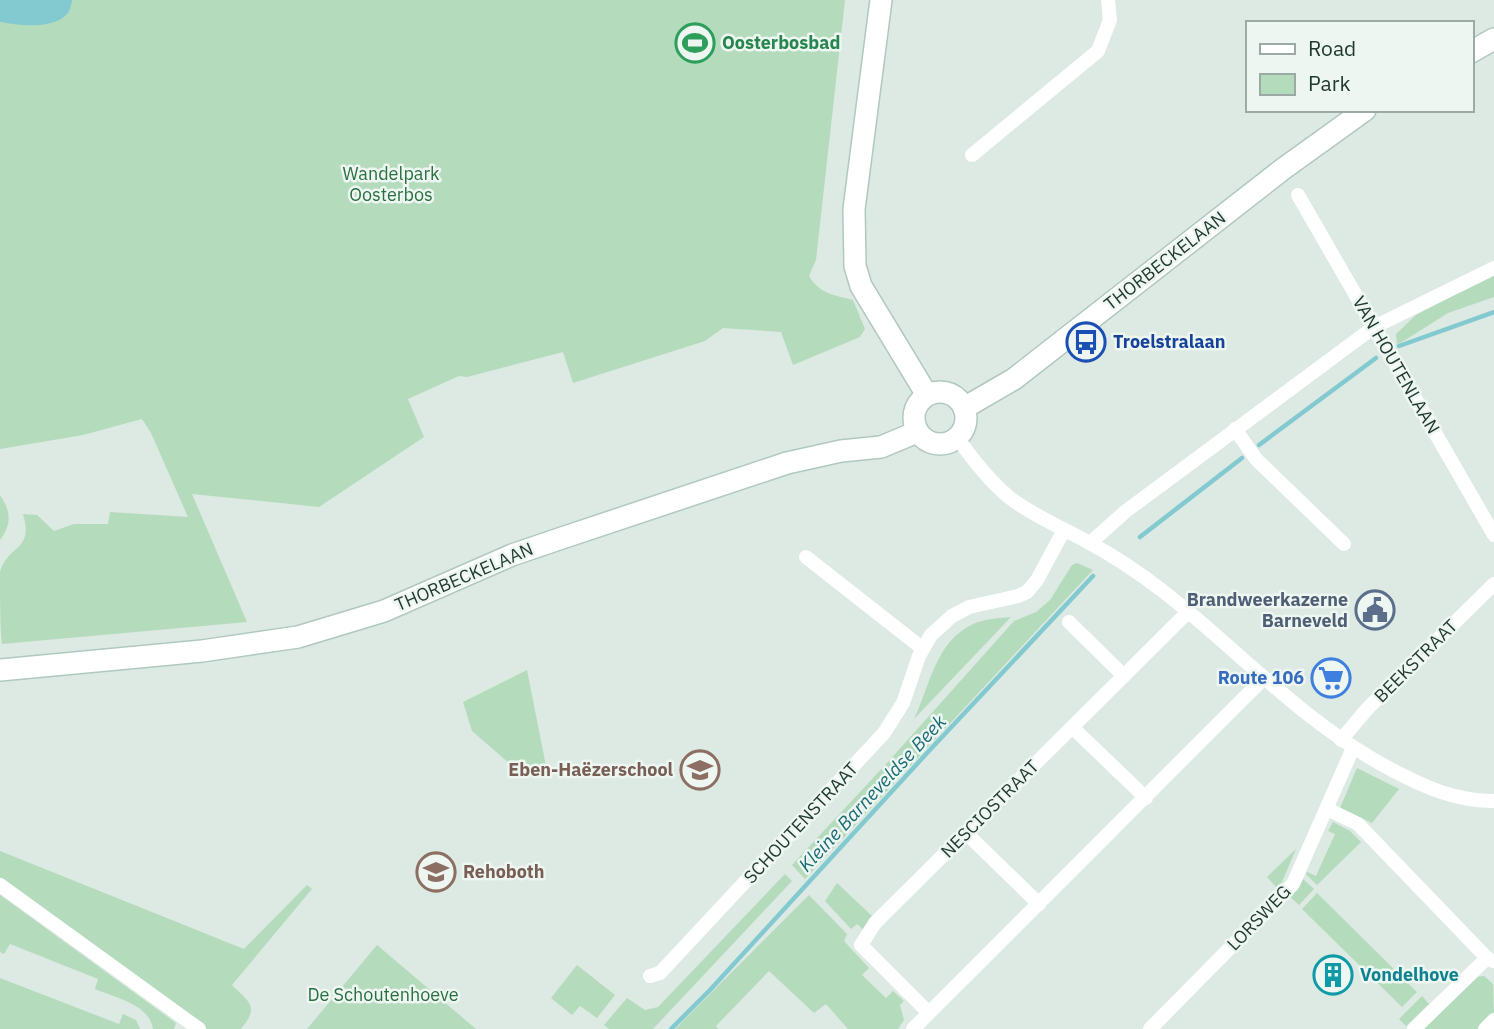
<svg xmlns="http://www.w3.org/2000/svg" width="1494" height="1029" viewBox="0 0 1494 1029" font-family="'IBM Plex Sans',sans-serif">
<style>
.green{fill:#b5dbbd}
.water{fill:#83c9d0}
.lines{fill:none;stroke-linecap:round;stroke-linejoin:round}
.stream{stroke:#83c9d0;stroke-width:4.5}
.secondary-casing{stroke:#b0c9bf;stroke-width:24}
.street{stroke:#fff;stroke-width:14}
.secondary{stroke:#fff;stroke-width:21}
.labels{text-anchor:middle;stroke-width:5;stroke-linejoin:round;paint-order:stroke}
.leisure-label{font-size:18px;font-weight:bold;fill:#27864d;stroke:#edf6f1;text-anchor:start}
.park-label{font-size:18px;fill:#297040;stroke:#edf6f1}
.street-label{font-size:18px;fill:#1f3930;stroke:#edf6f1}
.transit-label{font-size:18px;font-weight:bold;fill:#164399;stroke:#edf6f1;text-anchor:start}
.service-label{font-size:18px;font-weight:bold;fill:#4e5e75;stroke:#edf6f1;text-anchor:end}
.shop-label{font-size:18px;font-weight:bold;fill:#366cbe;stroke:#edf6f1;text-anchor:end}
.education-label{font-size:18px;font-weight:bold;fill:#785e54;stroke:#edf6f1;text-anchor:end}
.culture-label{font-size:18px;font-weight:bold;fill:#0d838f;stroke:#edf6f1;text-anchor:start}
.water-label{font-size:19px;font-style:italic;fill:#196b75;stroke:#edf6f1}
</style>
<rect width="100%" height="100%" fill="#dde9e3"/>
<g class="green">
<path d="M 0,0 L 845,0 L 816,260 L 809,276 C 820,294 834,295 853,300 L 865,329 L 860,337 L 793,365 L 781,332 L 723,328 L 705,341 L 573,383 L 563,352 L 467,377 L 459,376 L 408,399 L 424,437 L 319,507 L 192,494 L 247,622 L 2,644 C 0,631 0,584 0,572 C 8,544 34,552 23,514 L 37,515 L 54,531 L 74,524 L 108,524 L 110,512 L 188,517 L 151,433 L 142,419 L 83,435 L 0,449 Z"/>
<path d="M 1494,274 L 1494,297 L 1448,313 L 1402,342 L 1397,344 L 1396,334 L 1416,315 Z"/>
<path d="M 0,495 C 11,511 12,524 0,540 Z"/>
<path d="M 1077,563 L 1093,570 L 805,879 L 792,865 L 887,763 L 1014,621 L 1036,612 L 1050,600 L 1072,565 Z"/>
<path d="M 1011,617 L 914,719 C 930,686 935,642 973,624 C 985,619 998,618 1011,617 Z"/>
<path d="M 527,670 L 546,766 L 524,776 L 472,731 L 463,702 Z"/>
<path d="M 1357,768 L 1399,789 L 1372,823 L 1340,808 Z"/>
<path d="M 1333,822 L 1350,831 L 1361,842 L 1317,885 L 1306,874 L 1307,872 L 1316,876 L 1335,834 L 1328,831 Z"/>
<path d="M 1296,849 L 1282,882 L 1276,887 L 1267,877 Z"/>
<path d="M 0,851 L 244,949 L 307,885 L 312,889 L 232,985 C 249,1002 260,1006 241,1029 L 207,1029 L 0,879 Z"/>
<path d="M 785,874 L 792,881 L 653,1029 L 609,1029 L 604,1025 L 627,998 L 645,1010 L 658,1007 Z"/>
<path d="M 1303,879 L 1314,889 L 1299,905 L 1290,897 Z"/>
<path d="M 837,883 L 872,916 L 865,931 L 857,924 L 851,929 L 825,901 Z"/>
<path d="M 1317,893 L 1417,992 L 1402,1007 L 1302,909 Z"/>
<path d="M 0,895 L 176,1023 L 174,1029 L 153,1029 C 149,1004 116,998 95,989 L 98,979 L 10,944 L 4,954 L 0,952 Z"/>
<path d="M 809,895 L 847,934 L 844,941 L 869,968 L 862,975 L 886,998 L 893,991 L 904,1001 L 900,1005 L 904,1020 L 898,1029 L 848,1029 L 826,1004 L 814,1013 L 769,971 L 716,1026 L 718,1029 L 675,1029 Z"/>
<path d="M 377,945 L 476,1029 L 307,1029 Z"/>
<path d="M 577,965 L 615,995 L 597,1018 L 580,1006 L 572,1015 L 551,998 Z"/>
<path d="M 1484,976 L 1493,984 L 1494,1015 L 1480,1029 L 1423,1029 L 1477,977 Z"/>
<path d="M 0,978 L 119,1024 L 123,1014 L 136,1020 L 140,1029 L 0,1029 Z"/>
<path d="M 1422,996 L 1429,1004 L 1406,1026 L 1399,1019 Z"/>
</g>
<path class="water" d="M 0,0 L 72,0 C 71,5 70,12 66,15 C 51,30 18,25 0,22 Z"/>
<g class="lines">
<g class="stream">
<path d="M 1399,346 L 1494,312"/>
<path d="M 1259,445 L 1376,358"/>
<path d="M 1140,537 L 1242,458"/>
<path d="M 671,1029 L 710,990 L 927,753 L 1093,576"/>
</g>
<g class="secondary-casing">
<g id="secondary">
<path d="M 881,0 L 854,209 L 855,266 L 861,286 L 927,395"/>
<path d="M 1471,52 L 1494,39"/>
<circle cx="940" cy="418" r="26"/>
<path d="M 964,408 L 1014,379 L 1283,169 L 1365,110"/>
<path d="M 0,670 L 202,651 L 298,637 L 384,611 L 512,555 L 559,539 L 787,463 L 841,451 L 881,447 L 917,432"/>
</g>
</g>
<g class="street">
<path d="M 972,155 L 1098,51 L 1110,20 L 1108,0"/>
<path d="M 1298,195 L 1494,535"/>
<path d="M 1235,429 L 1256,459 L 1344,544"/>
<path d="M 957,438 C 973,459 989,481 1010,498 C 1034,516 1062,528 1088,542 C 1114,556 1141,574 1164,592 C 1242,653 1304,724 1394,771 C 1427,788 1456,801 1494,801"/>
<path d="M 1090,543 L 1126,511 L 1374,327 L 1494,268"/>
<path d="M 806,557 L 922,648"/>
<path d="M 1069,622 L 1124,676"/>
<path d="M 1072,727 L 1146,798"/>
<path d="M 1341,740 L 1367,709 L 1494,584"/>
<path d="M 1327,809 L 1358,824 L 1487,958"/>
<path d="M 966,833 L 1039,904"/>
<path d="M 0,885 L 199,1029"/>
<path d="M 650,976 L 660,973 L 884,733 L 903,703 L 919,656 L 931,635 L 952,616 L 969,607 L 1018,596 L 1027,592 L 1037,580 L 1064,530"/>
<path d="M 928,1012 L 861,945 L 875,923 L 1188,612"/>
<path d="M 913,1029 L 1264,678"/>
<path d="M 1150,1029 L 1293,884 L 1353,748"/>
<path d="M 1414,1029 L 1487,958 L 1493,961"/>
<path d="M 1485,1029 L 1494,1020"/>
</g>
<use href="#secondary" class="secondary"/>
</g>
<defs>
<g id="stadium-ring" transform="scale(2.0125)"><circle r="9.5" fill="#edf6f1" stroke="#2e9e5b" stroke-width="1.5"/><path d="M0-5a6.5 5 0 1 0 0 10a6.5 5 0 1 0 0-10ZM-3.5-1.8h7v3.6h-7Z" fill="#2e9e5b"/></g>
<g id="bus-ring" transform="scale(2.0125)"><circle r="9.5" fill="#edf6f1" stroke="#1a4fb4" stroke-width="1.5"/><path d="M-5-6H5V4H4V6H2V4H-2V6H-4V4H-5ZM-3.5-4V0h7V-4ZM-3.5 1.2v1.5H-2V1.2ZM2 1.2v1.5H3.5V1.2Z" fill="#1a4fb4"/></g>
<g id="civic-ring" transform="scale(2.0125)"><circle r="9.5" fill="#edf6f1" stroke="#5c6f8a" stroke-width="1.5"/><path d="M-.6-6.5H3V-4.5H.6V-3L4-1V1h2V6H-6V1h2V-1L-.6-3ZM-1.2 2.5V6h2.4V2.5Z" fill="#5c6f8a"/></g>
<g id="supermarket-ring" transform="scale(2.0125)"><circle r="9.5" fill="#edf6f1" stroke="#3f7fe0" stroke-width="1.5"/><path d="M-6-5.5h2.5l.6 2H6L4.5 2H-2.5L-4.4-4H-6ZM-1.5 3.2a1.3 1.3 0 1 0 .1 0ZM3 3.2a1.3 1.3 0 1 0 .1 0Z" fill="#3f7fe0"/></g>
<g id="school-ring" transform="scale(2.0125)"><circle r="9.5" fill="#edf6f1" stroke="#8d6e63" stroke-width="1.5"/><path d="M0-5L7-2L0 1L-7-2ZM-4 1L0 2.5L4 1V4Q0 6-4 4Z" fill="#8d6e63"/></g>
<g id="building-ring" transform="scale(2.0125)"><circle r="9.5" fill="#edf6f1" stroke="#0f9aa8" stroke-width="1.5"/><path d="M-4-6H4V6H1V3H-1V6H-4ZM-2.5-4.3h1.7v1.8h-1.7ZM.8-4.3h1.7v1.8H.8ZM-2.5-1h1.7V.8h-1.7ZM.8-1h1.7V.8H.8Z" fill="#0f9aa8"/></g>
</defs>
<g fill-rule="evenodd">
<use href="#stadium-ring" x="695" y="43"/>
<use href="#bus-ring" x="1086" y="342"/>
<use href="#civic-ring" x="1375" y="610"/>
<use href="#supermarket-ring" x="1331" y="678"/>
<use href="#school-ring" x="700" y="770"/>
<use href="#school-ring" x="436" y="872"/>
<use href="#building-ring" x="1333" y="975"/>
</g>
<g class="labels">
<g class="leisure-label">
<text x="722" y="49">Oosterbosbad</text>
</g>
<g class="park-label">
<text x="391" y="180">Wandelpark<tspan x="391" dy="21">Oosterbos</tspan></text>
<text x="383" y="1001">De Schoutenhoeve</text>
</g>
<g class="street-label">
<text transform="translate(1165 261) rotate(-38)" y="6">THORBECKELAAN</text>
<text transform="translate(1396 365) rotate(60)" y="6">VAN HOUTENLAAN</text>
<text transform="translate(464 577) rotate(-23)" y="6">THORBECKELAAN</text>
<text transform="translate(1416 661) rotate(-45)" y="6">BEEKSTRAAT</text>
<text transform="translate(990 809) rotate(-45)" y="6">NESCIOSTRAAT</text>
<text transform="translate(801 823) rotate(-47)" y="6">SCHOUTENSTRAAT</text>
<text transform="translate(1259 918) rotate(-46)" y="6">LORSWEG</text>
</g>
<g class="transit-label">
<text x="1113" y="348">Troelstralaan</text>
</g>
<g class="service-label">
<text x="1348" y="606">Brandweerkazerne<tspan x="1348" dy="21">Barneveld</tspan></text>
</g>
<g class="shop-label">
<text x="1304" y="684">Route 106</text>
</g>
<g class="education-label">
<text x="673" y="776">Eben-Haëzerschool</text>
<text x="463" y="878" text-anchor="start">Rehoboth</text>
</g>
<g class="culture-label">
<text x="1360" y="981">Vondelhove</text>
</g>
<g class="water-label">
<text transform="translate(872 793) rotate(-47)" y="7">Kleine Barneveldse Beek</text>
</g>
</g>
<rect x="1246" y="21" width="228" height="91" fill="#edf6f1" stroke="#9baaa4" stroke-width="2"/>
<rect x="1260" y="44" width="35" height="10" fill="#ffffff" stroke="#9baaa4" stroke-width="2"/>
<text x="1308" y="56" font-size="21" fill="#1f3930">Road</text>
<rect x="1260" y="74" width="35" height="21" fill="#b5dbbd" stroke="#9baaa4" stroke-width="2"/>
<text x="1308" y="91" font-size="21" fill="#1f3930">Park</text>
</svg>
